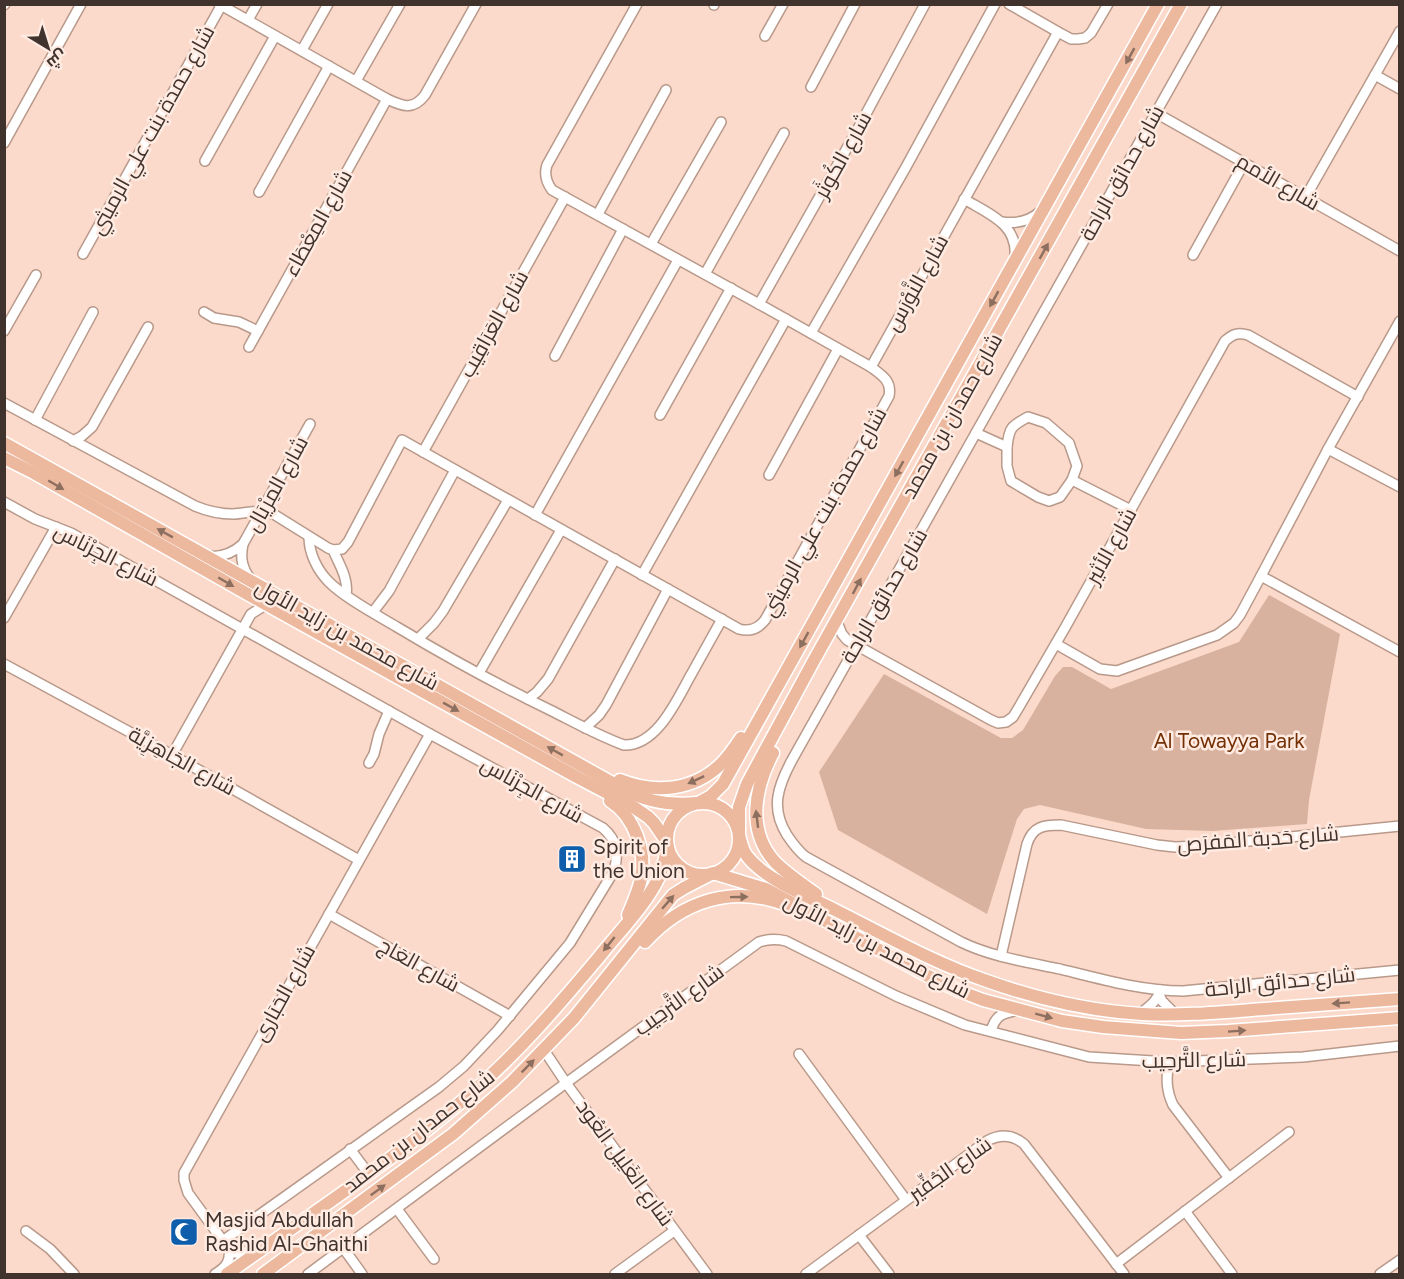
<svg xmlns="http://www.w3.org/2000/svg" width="1404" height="1279" viewBox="0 0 1404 1279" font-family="Figtree,Cairo,sans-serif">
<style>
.green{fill:#d8b19f}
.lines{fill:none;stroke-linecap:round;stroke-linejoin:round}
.minor-casing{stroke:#b8998a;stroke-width:12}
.major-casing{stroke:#fff;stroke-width:15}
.minor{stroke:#fff;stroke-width:9}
.major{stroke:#ecb89e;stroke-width:12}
.oneway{fill:#8d6f60}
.labels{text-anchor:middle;stroke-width:5;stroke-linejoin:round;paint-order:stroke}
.street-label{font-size:21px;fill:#40332d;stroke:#ffebe1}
.park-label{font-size:21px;fill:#732f05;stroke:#ffebe1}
.poi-label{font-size:21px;fill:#40332d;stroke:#ffebe1;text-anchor:start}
</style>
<rect width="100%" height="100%" fill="#fcdacb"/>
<path class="green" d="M 1269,595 L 1340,634 L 1309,800 L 1307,824 L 1212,831 L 1146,829 L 1040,805 L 1024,809 L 1017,819 L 987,914 L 838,830 L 819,772 L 884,674 L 1001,738 L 1012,738 L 1023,730 L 1055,676 L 1063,667 L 1072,667 L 1111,689 L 1239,642 Z"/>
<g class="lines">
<g class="minor-casing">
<g id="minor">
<path d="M 219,4 L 387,99 C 402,106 413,111 425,95 L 476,4"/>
<path d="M 1009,4 L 1058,32 L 1071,39 L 1078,39 L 1085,38 L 1091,33 L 1108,4"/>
<path d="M 1217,4 L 792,760 C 778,786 770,808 787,835 C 793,844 798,851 806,857 L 961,942 C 992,957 1027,962 1060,969 C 1100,979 1142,991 1183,991 L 1400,970"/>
<path d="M 4,5 L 5,4"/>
<path d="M 714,5 L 714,4"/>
<path d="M 248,20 L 257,4"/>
<path d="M 765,36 L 783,4"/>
<path d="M 302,50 L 328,4"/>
<path d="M 1375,75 L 1400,89"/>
<path d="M 356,81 L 400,4"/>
<path d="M 811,87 L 855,4"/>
<path d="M 1156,113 L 1400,251"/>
<path d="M 4,143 L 81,4"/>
<path d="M 205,161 L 275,36"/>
<path d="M 259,192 L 329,66"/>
<path d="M 1305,198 L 1400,31"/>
<path d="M 964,199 C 989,214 1018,224 1015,257"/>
<path d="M 598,214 L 666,90"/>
<path d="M 1002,222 C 1017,224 1030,221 1041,211"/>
<path d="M 651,244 L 721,122"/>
<path d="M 83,254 L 221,6"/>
<path d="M 1193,255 L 1244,163"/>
<path d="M 705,274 L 784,133"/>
<path d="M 759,304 L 860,125 L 925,4"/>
<path d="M 204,312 L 214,318 L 239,322 L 258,331"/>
<path d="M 4,331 L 36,275"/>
<path d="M 811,333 L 906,167 L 995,4"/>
<path d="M 249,347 L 387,99"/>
<path d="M 555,356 L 623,229"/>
<path d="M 871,367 L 1058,32"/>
<path d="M 4,403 L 195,506 C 207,511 220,514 233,514 C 248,513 261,508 275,515 L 328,548 L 333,550 C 339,564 349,579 346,595"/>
<path d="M 660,415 L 731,288"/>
<path d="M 35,420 L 93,312"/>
<path d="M 976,433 L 1007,447 L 1007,466 L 1011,481 L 1038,497 L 1049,501 L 1060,497 L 1072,480 L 1131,510"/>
<path d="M 73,441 L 82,436 L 92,427 L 148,327"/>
<path d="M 1007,447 C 1009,428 1011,426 1028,417 L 1046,423 L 1069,443 L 1077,466 L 1072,480"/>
<path d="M 1328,449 L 1400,487"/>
<path d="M 423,452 L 565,197"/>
<path d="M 769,475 L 838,349"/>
<path d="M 4,502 L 35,519 L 71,533 L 430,734 L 603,828 C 617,840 619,853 614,871 L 570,943 L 497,1031 L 464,1066 L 439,1087 L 224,1240"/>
<path d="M 535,515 L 678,260"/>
<path d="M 309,537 C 309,553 317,570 329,582 C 345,598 377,615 397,627 C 447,657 498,685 550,710 C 574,722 599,736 624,745 C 658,746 678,697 692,673 C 702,655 712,637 722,619"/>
<path d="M 333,550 L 342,549 L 348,542 L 402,440 L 739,629 C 750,632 758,629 765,620 L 889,396 C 892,381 882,375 871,367 L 759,304 L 552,190 C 546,182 544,174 547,165 L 637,4"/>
<path d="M 207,556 C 222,558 233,553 243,544"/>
<path d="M 642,575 L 786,319"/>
<path d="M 1261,576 L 1400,652"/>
<path d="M 252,581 C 242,569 240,558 243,544 L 310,424"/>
<path d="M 373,612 L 389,591 L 455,470"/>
<path d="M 4,618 L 56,527"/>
<path d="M 837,622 L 842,634 L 847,640 L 991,720 L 998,723 L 1006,722 L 1013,717 L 1019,707 L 1066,626 L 1225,341 C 1233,334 1238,332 1248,335 L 1358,397"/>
<path d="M 418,639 L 434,623 L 443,611 L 508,500"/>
<path d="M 1056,644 L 1100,669 L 1117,671 L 1217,635 L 1234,623 L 1240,615 L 1261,576 L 1328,449 L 1400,321"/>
<path d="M 4,664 L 172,755 L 359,860"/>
<path d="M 479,673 L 561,530"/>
<path d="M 528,699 L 537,692 L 548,679 L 615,559"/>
<path d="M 585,728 L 599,715 L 606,705 L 668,589"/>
<path d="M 172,755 L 251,614 L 267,604"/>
<path d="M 369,763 L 374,754 L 379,734 L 389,711"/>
<path d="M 329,914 L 510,1016"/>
<path d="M 1001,956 L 1027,844 C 1033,826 1044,825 1061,825 L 1157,845 L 1175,847 L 1200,846 L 1400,826"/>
<path d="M 1159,994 L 1162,1001 L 1176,1015"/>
<path d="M 1140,1014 C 1148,1007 1158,1001 1160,990"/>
<path d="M 991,1031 C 996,1014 1002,1014 1018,1010"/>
<path d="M 544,1050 L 566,1083 L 707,1274"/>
<path d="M 799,1054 L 906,1200"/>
<path d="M 1169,1062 C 1166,1078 1166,1090 1173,1105 L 1229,1178"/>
<path d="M 350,1149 L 368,1173"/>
<path d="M 397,1209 L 434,1259"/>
<path d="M 1185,1211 L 1232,1274"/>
<path d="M 26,1231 L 50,1249 L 74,1274"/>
<path d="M 859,1235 L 889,1274"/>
<path d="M 268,1243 L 257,1246 L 241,1254 L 231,1252 L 188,1193 L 184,1180 L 184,1173 L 430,734"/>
<path d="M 344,1249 L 362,1274"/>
<path d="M 1116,1264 L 1289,1132"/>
<path d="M 215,1274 C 225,1268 231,1262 229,1249"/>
<path d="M 308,1274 L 566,1083 L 759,942 C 768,939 777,939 786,941 L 896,996 L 965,1025 L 1089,1057 L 1169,1062 L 1303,1057 L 1400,1046"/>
<path d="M 615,1274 L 674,1231"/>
<path d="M 806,1274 L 987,1141 C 1000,1134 1012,1134 1024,1144 L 1124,1274"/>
<path d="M 1380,1274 L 1400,1260"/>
</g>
</g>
<g class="major-casing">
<g id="major">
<path d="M 4,443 L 625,790 C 648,802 670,806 697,803"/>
<path d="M 4,458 L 34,473 L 251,596 L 575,776 L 632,806 L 648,817 L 654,823 L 667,842"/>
<path d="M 773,753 C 755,787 746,830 775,862 C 787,874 802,884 816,894"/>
<path d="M 620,780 C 655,794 693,791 721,764 C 729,756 735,747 741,738"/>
<path d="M 610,801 C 634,816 647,852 641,879 C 638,892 633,903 628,915"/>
<path d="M 700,802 L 711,796 L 723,784 L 1158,4"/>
<circle cx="703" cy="839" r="36"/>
<path d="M 739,832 L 739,807 L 747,784 L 813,662 L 1181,4"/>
<path d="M 739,835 C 741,842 742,850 747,856 C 764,879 809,897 835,910 C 885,935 934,963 987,981 C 1035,998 1090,1011 1142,1014 C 1183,1016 1223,1012 1264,1009 C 1309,1006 1354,1002 1400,999"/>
<path d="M 713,873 L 766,889 L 924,974 L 957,990 L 983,1000 L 1062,1021 L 1103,1027 L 1181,1033 L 1228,1031 L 1400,1018"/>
<path d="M 645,942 C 682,901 733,884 786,905"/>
<path d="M 227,1274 C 308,1216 393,1161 468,1096 C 517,1054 558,1006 599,957 C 618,933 646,905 659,877 C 663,868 665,857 668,847"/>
<path d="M 263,1274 L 453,1134 L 512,1082 L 574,1018 L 673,895 L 684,888 L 711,874"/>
</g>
</g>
<use href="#minor" class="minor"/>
<use href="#major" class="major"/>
</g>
<defs><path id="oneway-solid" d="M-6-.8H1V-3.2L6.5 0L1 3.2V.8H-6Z" transform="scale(1.5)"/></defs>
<g class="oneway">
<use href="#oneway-solid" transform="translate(1130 56) rotate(119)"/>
<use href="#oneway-solid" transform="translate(1044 251) rotate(-61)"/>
<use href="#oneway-solid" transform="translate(994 299) rotate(119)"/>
<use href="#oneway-solid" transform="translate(899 469) rotate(119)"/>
<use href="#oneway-solid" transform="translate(56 485) rotate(30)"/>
<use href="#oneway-solid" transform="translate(165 533) rotate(-151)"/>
<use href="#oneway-solid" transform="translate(226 582) rotate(30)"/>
<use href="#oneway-solid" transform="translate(857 586) rotate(-62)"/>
<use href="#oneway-solid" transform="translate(804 640) rotate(119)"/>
<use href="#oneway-solid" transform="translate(451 707) rotate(29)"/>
<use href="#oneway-solid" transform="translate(555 751) rotate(-151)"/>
<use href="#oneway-solid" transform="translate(696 780) rotate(155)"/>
<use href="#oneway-solid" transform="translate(757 819) rotate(-97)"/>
<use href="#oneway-solid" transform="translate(739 897) rotate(-1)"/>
<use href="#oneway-solid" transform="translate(668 902) rotate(-49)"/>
<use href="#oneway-solid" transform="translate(609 944) rotate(129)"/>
<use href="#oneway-solid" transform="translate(1341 1003) rotate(176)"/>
<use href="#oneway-solid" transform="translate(1044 1016) rotate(15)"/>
<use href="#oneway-solid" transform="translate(1237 1031) rotate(-4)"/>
<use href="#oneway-solid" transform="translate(528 1066) rotate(-45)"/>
<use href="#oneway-solid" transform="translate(378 1190) rotate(-36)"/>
</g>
<defs>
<g id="building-square" transform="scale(1.5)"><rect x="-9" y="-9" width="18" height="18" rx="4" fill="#0e5eac" stroke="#ffebe1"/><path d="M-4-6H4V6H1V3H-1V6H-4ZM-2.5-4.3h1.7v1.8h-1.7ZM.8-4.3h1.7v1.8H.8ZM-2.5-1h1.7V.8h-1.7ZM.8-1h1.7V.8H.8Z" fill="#fff"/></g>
<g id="mosque-square" transform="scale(1.5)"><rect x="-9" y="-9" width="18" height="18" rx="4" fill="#0e5eac" stroke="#ffebe1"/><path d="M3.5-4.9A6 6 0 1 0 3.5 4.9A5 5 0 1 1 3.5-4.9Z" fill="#fff"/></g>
</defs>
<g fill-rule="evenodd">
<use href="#building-square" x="572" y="859"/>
<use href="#mosque-square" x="184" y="1232"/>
</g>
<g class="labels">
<g class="street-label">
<text transform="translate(152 130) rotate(-61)" y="7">شارع حمدة بنت علي الرميثي</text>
<text transform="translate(843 155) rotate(-61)" y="7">شارع الكُوثَر</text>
<text transform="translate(1122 173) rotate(-61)" y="7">شارع حدائق الراحة</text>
<text transform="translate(1278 182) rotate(30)" y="7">شارع الأمم</text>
<text transform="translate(318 223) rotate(-61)" y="7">شارع المِعْطَاء</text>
<text transform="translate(917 283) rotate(-61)" y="7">شارع النَّوْرَس</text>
<text transform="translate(494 324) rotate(-61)" y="7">شارع العَرَاقِيب</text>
<text transform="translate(952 416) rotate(-61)" y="7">شارع حمدان بن محمد</text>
<text transform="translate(277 484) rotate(-61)" y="7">شارع المِرْيَال</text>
<text transform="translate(824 512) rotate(-61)" y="7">شارع حمدة بنت علي الرميثي</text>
<text transform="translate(1111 546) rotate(-61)" y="7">شارع الأثير</text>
<text transform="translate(106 555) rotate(27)" y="7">شارع الجِرْنَاس</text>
<text transform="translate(884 596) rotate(-60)" y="7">شارع حدائق الراحة</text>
<text transform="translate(347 635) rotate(29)" y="7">شارع محمد بن زايد الأول</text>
<text transform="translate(182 761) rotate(29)" y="7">شارع الجَاهِزِيَّة</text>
<text transform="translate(532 790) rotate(29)" y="7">شارع الجِرْنَاس</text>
<text transform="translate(1258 839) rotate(-4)" y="7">شارع حَدبة المَفرَص</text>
<text transform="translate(877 946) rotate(27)" y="7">شارع محمد بن زايد الأول</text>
<text transform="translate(419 965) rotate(29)" y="7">شارع العَاج</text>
<text transform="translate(1280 982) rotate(-6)" y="7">شارع حدائق الراحة</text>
<text transform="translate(284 993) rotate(-61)" y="7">شارع الحَبَارى</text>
<text transform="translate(679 1000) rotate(-36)" y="7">شارع التَّرحِيب</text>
<text transform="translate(1194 1060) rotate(-1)" y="7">شارع التَّرحِيب</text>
<text transform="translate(419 1131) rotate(-38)" y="7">شارع حمدان بن محمد</text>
<text transform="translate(625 1163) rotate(54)" y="7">شارع الغَلِيل العُود</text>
<text transform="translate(950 1169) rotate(-35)" y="7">شارع الجُفِّير</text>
</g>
<g class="park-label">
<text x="1229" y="748">Al Towayya Park</text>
</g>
<g class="poi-label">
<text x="593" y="854">Spirit of<tspan x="593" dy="24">the Union</tspan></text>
<text x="205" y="1227">Masjid Abdullah<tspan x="205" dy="24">Rashid Al-Ghaithi</tspan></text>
</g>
</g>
<rect width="1404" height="1279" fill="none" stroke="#40332d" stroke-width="12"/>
<g transform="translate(48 48) rotate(142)" stroke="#ffebe1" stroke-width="4.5" paint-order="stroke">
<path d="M0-4.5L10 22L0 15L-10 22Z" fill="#40332d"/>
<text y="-9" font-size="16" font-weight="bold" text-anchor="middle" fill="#40332d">ش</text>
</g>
</svg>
